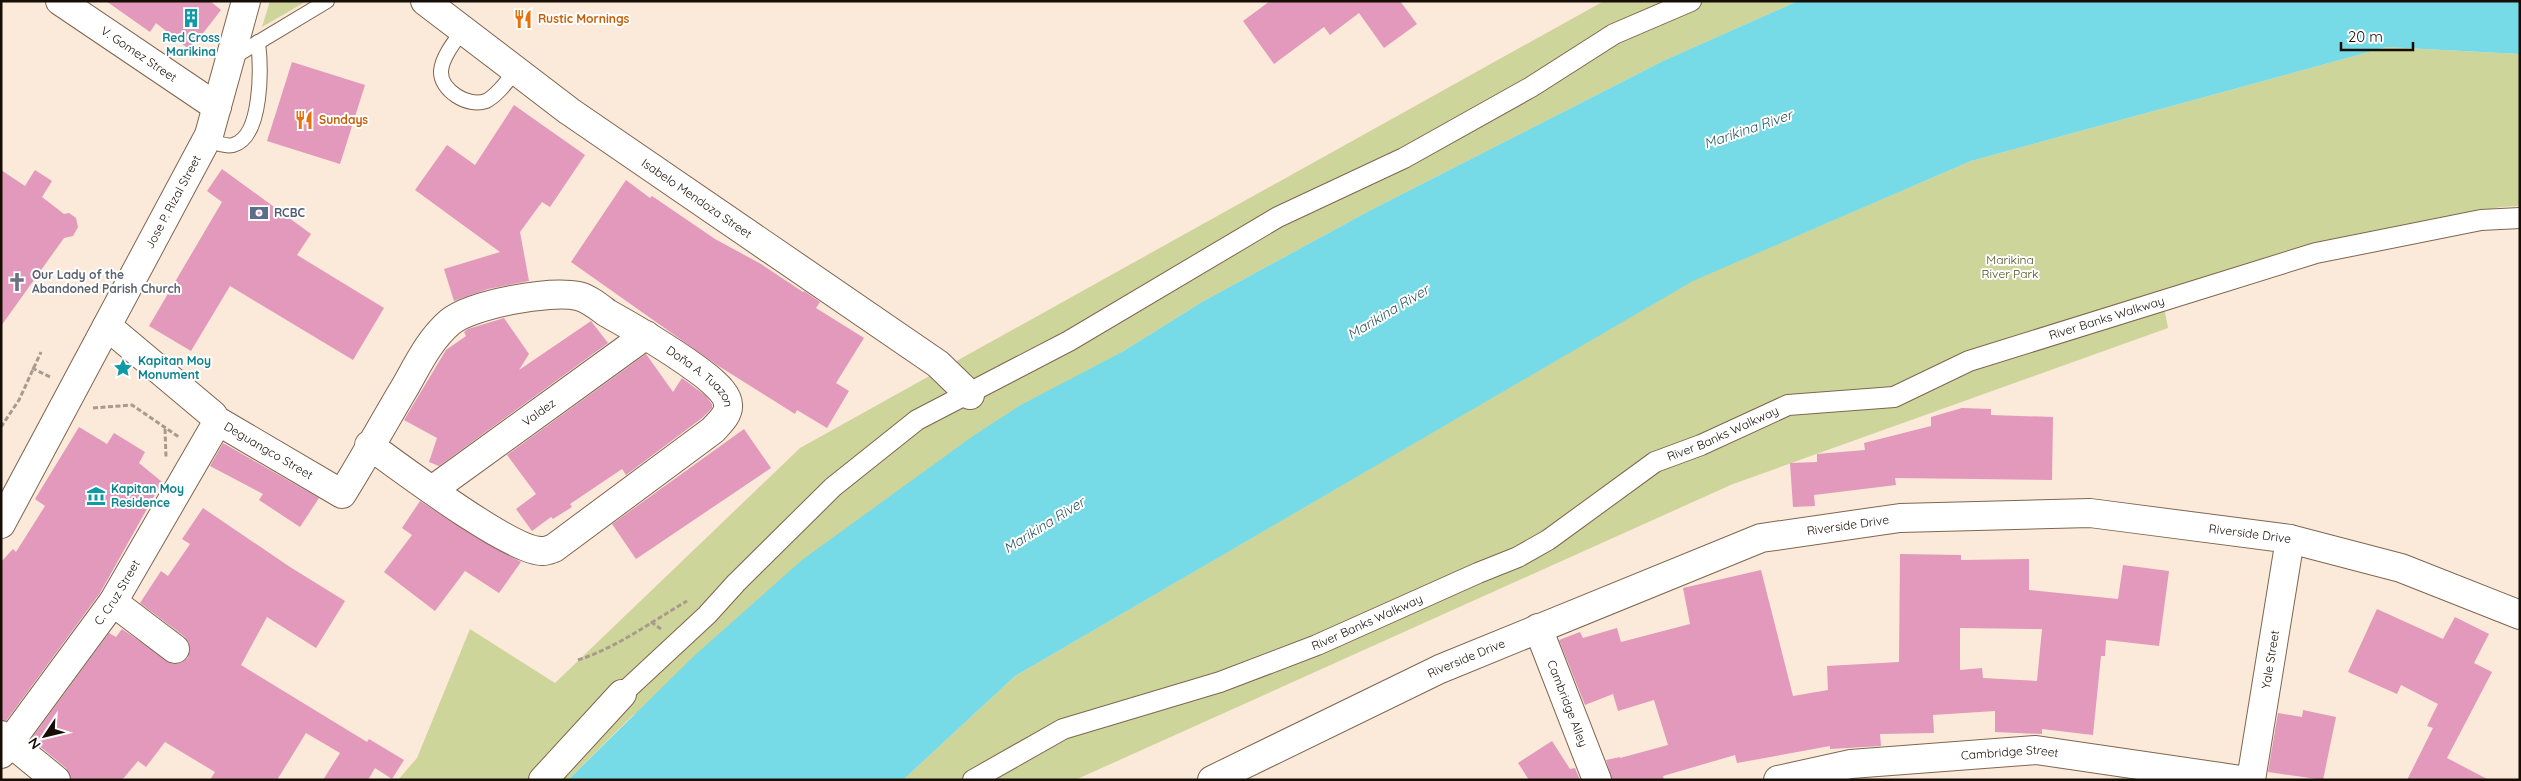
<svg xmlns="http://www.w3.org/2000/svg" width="2521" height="781" viewBox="0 0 2521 781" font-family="Quicksand,sans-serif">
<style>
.green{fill:#ced59a}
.water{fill:#76dae7}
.building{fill:#e299bb;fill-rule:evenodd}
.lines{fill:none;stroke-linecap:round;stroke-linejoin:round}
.service-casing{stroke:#7f664f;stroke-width:16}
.pedestrian-casing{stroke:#7f664f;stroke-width:22}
.minor-casing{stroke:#7f664f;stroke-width:30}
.tertiary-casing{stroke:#7f664f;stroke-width:30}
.path{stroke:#a99a8e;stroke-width:3;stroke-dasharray:5 2.5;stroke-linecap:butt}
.service{stroke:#fff;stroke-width:14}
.pedestrian{stroke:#fff;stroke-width:20}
.minor{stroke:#fff;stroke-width:28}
.tertiary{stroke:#fff;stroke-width:28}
.labels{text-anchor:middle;stroke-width:4;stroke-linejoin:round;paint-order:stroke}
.food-label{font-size:12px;font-weight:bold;fill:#c56008;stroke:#fff;text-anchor:start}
.culture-label{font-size:12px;font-weight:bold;fill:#0d838f;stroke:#fff;text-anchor:start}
.street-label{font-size:12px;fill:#160d05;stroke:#fff}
.service-label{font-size:12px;font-weight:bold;fill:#4e5e75;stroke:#fff;text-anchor:start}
.park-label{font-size:12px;fill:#4c501a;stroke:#fff}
.worship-label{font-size:12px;font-weight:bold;fill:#5b616d;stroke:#fff;text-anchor:start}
.water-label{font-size:14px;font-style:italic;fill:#29565c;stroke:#fff}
</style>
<rect width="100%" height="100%" fill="#fbe9da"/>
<g class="green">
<path d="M 270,1 L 307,1 L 262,27 Z"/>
<path d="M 1604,1 L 1798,1 L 1663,61 L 1369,211 L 1202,302 L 1122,352 L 631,717 L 568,780 L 398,780 L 417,758 L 470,629 L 555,683 L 800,448 Z"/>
<path d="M 2387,47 L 2520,54 L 2520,206 L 2501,207 L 2333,240 L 2161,290 L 2168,328 L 1733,484 L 1075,780 L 903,780 L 1015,676 L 1692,281 L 1971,161 Z"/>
</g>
<path class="water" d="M 1798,1 L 2520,1 L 2520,54 L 2387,47 L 1971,161 L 1693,281 L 1015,676 L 903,780 L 568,780 L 694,656 L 802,560 L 973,436 L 1019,406 L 1122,352 L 1202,302 L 1369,211 L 1663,61 Z"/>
<g class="building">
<path d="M 106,1 L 210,1 L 221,10 L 190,50 L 156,23 L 150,32 Z"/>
<path d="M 1270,1 L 1400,1 L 1417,24 L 1384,48 L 1359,13 L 1330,35 L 1324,27 L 1274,64 L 1243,21 Z"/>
<path d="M 292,62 L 365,85 L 340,164 L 267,141 Z"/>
<path d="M 514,105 L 585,155 L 550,207 L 542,202 L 520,232 L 529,281 L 488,289 L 454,301 L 444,269 L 500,252 L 415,190 L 447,145 L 475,165 Z"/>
<path d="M 222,169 L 311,234 L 297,255 L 384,308 L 353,360 L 230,286 L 191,351 L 149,326 L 222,202 L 207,191 Z"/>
<path d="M 1,170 L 25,186 L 35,170 L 52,181 L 42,197 L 64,214 L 69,213 L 76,218 L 78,227 L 73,236 L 64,238 L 1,326 Z"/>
<path d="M 626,180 L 650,198 L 652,196 L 715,239 L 761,264 L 803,292 L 804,291 L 820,302 L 816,308 L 864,338 L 836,383 L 849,391 L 827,428 L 797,410 L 795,414 L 717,365 L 571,262 Z"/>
<path d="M 504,318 L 529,354 L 519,370 L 591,321 L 608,343 L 439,466 L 429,462 L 437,438 L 404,420 L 446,350 L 466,336 L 464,332 L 468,329 Z"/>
<path d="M 646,354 L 673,392 L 682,378 L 706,396 L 712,404 L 712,408 L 702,418 L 626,475 L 622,469 L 570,504 L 572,507 L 553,519 L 551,517 L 532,531 L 516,509 L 536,494 L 507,455 Z"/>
<path d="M 1962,408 L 1991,409 L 1991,415 L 2053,417 L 2052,480 L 1895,478 L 1896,485 L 1814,495 L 1815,506 L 1793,507 L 1790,463 L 1817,462 L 1817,454 L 1865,450 L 1864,443 L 1931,426 L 1931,417 Z"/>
<path d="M 79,427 L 107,444 L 114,433 L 145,452 L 139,463 L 162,482 L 100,593 L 6,721 L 1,720 L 1,562 L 13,549 L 16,552 L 45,506 L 35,499 Z"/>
<path d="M 744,429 L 771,468 L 636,559 L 612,524 Z"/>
<path d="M 223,443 L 319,498 L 300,527 L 259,500 L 263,494 L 210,466 Z"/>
<path d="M 420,501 L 475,537 L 521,562 L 499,593 L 465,571 L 435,611 L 384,572 L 412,535 L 402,528 Z"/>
<path d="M 203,508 L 290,567 L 345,601 L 316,648 L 267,617 L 241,665 L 367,742 L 369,739 L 404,760 L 392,779 L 375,768 L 368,780 L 323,780 L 340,753 L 306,733 L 277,780 L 210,780 L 215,772 L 165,742 L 146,767 L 138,761 L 122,780 L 71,780 L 66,768 L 31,739 L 109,633 L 116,637 L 122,629 L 173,664 L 181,663 L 188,658 L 190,650 L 189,643 L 185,637 L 140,603 L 161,571 L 168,576 L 190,544 L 182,539 Z"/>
<path d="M 1900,554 L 1961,555 L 1961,560 L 2029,559 L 2029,590 L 2118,599 L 2123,565 L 2169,571 L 2159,646 L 2106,640 L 2105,656 L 2101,656 L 2093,735 L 2042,729 L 2042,734 L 1995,732 L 1995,711 L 1933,715 L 1934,733 L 1880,734 L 1881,746 L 1830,749 L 1830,746 L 1737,763 L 1735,755 L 1663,776 L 1664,780 L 1612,780 L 1606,760 L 1620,757 L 1620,758 L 1668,745 L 1654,700 L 1618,711 L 1613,694 L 1585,705 L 1559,640 L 1580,632 L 1583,638 L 1617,628 L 1621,642 L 1690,624 L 1683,588 L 1761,570 L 1793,696 L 1828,690 L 1827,666 L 1899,662 ZM 1960,628 L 2042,629 L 2037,681 L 1983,678 L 1982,668 L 1960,670 Z"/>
<path d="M 2377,609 L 2443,639 L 2455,617 L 2489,634 L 2474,663 L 2492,672 L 2447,758 L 2489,780 L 2407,780 L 2433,728 L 2427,726 L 2438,704 L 2401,685 L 2397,694 L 2348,672 Z"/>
<path d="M 2303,710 L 2336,717 L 2323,780 L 2268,772 L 2278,713 L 2302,717 Z"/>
<path d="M 1552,741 L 1570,769 L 1575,768 L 1580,780 L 1529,780 L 1518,763 Z"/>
</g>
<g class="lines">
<g class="service-casing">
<g id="service">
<path d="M 463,30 C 455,41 442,57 441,71 C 440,90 468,108 486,101 C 498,95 508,80 516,70"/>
<path d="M 232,58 L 327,1"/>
<path d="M 207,139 C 215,142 224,147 233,145 C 263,137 261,66 258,42"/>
</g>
</g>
<g class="pedestrian-casing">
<g id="pedestrian">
<path d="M 622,694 L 707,615 L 736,583 L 833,487 L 917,420 L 1069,341 L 1278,217 L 1404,158 L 1531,87 L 1614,34 L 1691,1"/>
<path id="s1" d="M 973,780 L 1063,729 L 1220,682 L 1317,645 L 1478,573 L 1518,557 L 1548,540 L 1655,462 L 1701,445 L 1788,405 L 1894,397 L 1969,361 L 2316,253 L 2481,220 L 2520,218"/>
</g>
</g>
<g class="minor-casing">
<g id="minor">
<path id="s2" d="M 425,1 L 569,111 L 938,364 L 970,395"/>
<path id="s3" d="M 107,326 L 213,415 L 216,420 L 342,494 C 364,459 384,422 405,387 C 418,364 430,339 450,322 C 472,304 550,290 578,296 C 588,298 599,307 607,313 C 641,332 675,352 706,376 C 714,383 728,394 728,405 C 729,415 718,424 713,430 L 554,548 C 551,549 547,551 543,551 C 513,553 398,466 369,445"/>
<path id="s4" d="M 432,490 L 646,335"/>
<path d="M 113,602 L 175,649"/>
<path id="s5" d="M 1538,628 L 1597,780"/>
<path d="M 1,735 L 56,780"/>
<path id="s6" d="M 1,754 L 113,602 L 215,426 L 216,420"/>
<path d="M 543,780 L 622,694"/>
<path id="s7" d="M 1212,780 L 1440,669 L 1761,538 L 1900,518 L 2090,513 L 2290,539 L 2401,568 L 2520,615"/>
<path id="s8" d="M 1778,780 L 1851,764 L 2036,750 L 2241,780"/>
<path id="s9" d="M 2251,780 L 2290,539"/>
</g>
</g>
<g class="tertiary-casing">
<g id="tertiary">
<path id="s10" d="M 60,1 L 217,107"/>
<path id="s11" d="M 1,524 L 209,135 L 246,1"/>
</g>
</g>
<g class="path">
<path d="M 32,368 L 52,378"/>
<path d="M 93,408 L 132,405 L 179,437"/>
<path d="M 1,427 L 19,400 L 41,352"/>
<path d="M 165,429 L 166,457"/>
<path d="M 651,622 L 661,629"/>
<path d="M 578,660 C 618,647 651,622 687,601"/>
</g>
<use href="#service" class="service"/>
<use href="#pedestrian" class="pedestrian"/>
<use href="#minor" class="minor"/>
<use href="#tertiary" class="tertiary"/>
</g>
<defs>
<g id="building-bare" transform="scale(1.5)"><path d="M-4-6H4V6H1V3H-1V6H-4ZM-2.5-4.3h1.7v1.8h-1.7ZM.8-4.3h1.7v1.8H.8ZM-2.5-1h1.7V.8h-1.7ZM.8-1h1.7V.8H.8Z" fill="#0f9aa8" stroke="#fff" stroke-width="2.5" paint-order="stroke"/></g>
<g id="restaurant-bare" transform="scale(1.5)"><path d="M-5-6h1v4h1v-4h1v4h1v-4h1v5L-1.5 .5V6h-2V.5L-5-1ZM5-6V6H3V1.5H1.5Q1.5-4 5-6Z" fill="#e8710a" stroke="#fff" stroke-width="2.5" paint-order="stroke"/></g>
<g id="bank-bare" transform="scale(1.5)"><path d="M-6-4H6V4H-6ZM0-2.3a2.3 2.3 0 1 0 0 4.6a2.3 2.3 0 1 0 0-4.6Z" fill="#5c6f8a" stroke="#fff" stroke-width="2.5" paint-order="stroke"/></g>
<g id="church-bare" transform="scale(1.5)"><path d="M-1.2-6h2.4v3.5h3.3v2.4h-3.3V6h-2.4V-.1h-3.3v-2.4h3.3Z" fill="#6b7280" stroke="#fff" stroke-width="2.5" paint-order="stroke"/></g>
<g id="sight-bare" transform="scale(1.5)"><path d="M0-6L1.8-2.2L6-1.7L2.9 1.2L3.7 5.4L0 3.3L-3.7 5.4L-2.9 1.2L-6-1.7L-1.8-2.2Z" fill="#0f9aa8" stroke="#fff" stroke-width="2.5" paint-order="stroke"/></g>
<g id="museum-bare" transform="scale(1.5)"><path d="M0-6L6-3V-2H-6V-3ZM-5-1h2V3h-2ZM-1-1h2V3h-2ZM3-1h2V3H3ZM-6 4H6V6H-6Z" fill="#0f9aa8" stroke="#fff" stroke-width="2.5" paint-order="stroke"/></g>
</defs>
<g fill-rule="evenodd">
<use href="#building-bare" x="191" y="18"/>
<use href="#restaurant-bare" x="523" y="19"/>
<use href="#restaurant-bare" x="304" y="120"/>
<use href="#bank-bare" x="259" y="213"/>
<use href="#church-bare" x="17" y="282"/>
<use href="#sight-bare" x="123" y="368"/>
<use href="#museum-bare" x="96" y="496"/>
</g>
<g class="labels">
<g class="food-label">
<text x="538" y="23">Rustic Mornings</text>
<text x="319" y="124">Sundays</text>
</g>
<g class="culture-label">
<text x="191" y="42" text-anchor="middle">Red Cross<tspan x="191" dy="14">Marikina</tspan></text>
<text x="138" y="365">Kapitan Moy<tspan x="138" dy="14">Monument</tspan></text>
<text x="111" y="493">Kapitan Moy<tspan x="111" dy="14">Residence</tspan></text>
</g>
<g class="street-label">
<text dy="4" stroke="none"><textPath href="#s10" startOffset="95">V. Gomez Street</textPath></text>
<text dy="4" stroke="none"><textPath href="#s2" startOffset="336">Isabelo Mendoza Street</textPath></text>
<text dy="4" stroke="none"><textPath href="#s11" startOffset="365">Jose P. Rizal Street</textPath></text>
<text dy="4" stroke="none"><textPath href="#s1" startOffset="1236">River Banks Walkway</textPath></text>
<text dy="4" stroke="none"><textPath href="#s3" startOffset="774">Doña A. Tuazon</textPath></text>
<text dy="4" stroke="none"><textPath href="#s4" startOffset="132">Valdez</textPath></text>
<text dy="4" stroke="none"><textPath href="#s1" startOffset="831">River Banks Walkway</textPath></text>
<text dy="4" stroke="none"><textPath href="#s3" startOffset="205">Deguangco Street</textPath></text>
<text dy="4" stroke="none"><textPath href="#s7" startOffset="688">Riverside Drive</textPath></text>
<text dy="4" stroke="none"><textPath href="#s7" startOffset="1092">Riverside Drive</textPath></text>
<text dy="4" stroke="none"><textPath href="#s6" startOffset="199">C. Cruz Street</textPath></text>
<text dy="4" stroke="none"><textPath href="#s1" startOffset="426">River Banks Walkway</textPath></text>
<text dy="4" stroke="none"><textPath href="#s7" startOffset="282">Riverside Drive</textPath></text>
<text dy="4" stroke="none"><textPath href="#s9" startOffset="122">Yale Street</textPath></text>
<text dy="4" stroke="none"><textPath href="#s5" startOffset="81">Cambridge Alley</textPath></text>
<text dy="4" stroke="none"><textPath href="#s8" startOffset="234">Cambridge Street</textPath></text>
</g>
<g class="service-label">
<text x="274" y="217">RCBC</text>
</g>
<g class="park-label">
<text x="2010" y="264">Marikina<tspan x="2010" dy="14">River Park</tspan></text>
</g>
<g class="worship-label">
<text x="32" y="279">Our Lady of the<tspan x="32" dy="14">Abandoned Parish Church</tspan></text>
</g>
<g class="water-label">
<text transform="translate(1748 129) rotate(-19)" y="5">Marikina River</text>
<text transform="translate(1388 312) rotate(-31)" y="5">Marikina River</text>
<text transform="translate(1044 525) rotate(-32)" y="5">Marikina River</text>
</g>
</g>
<rect width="2521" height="781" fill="none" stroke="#160d05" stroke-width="5"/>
<g transform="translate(45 736) rotate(235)" stroke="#ffffff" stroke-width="4" paint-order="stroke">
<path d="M0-4L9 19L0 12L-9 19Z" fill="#160d05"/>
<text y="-8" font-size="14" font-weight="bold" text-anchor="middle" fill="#160d05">N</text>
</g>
<path d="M2341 42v8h72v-8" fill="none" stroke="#160d05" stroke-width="2.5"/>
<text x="2348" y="42" font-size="15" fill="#160d05" stroke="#ffffff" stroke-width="4" paint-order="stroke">20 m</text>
</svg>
